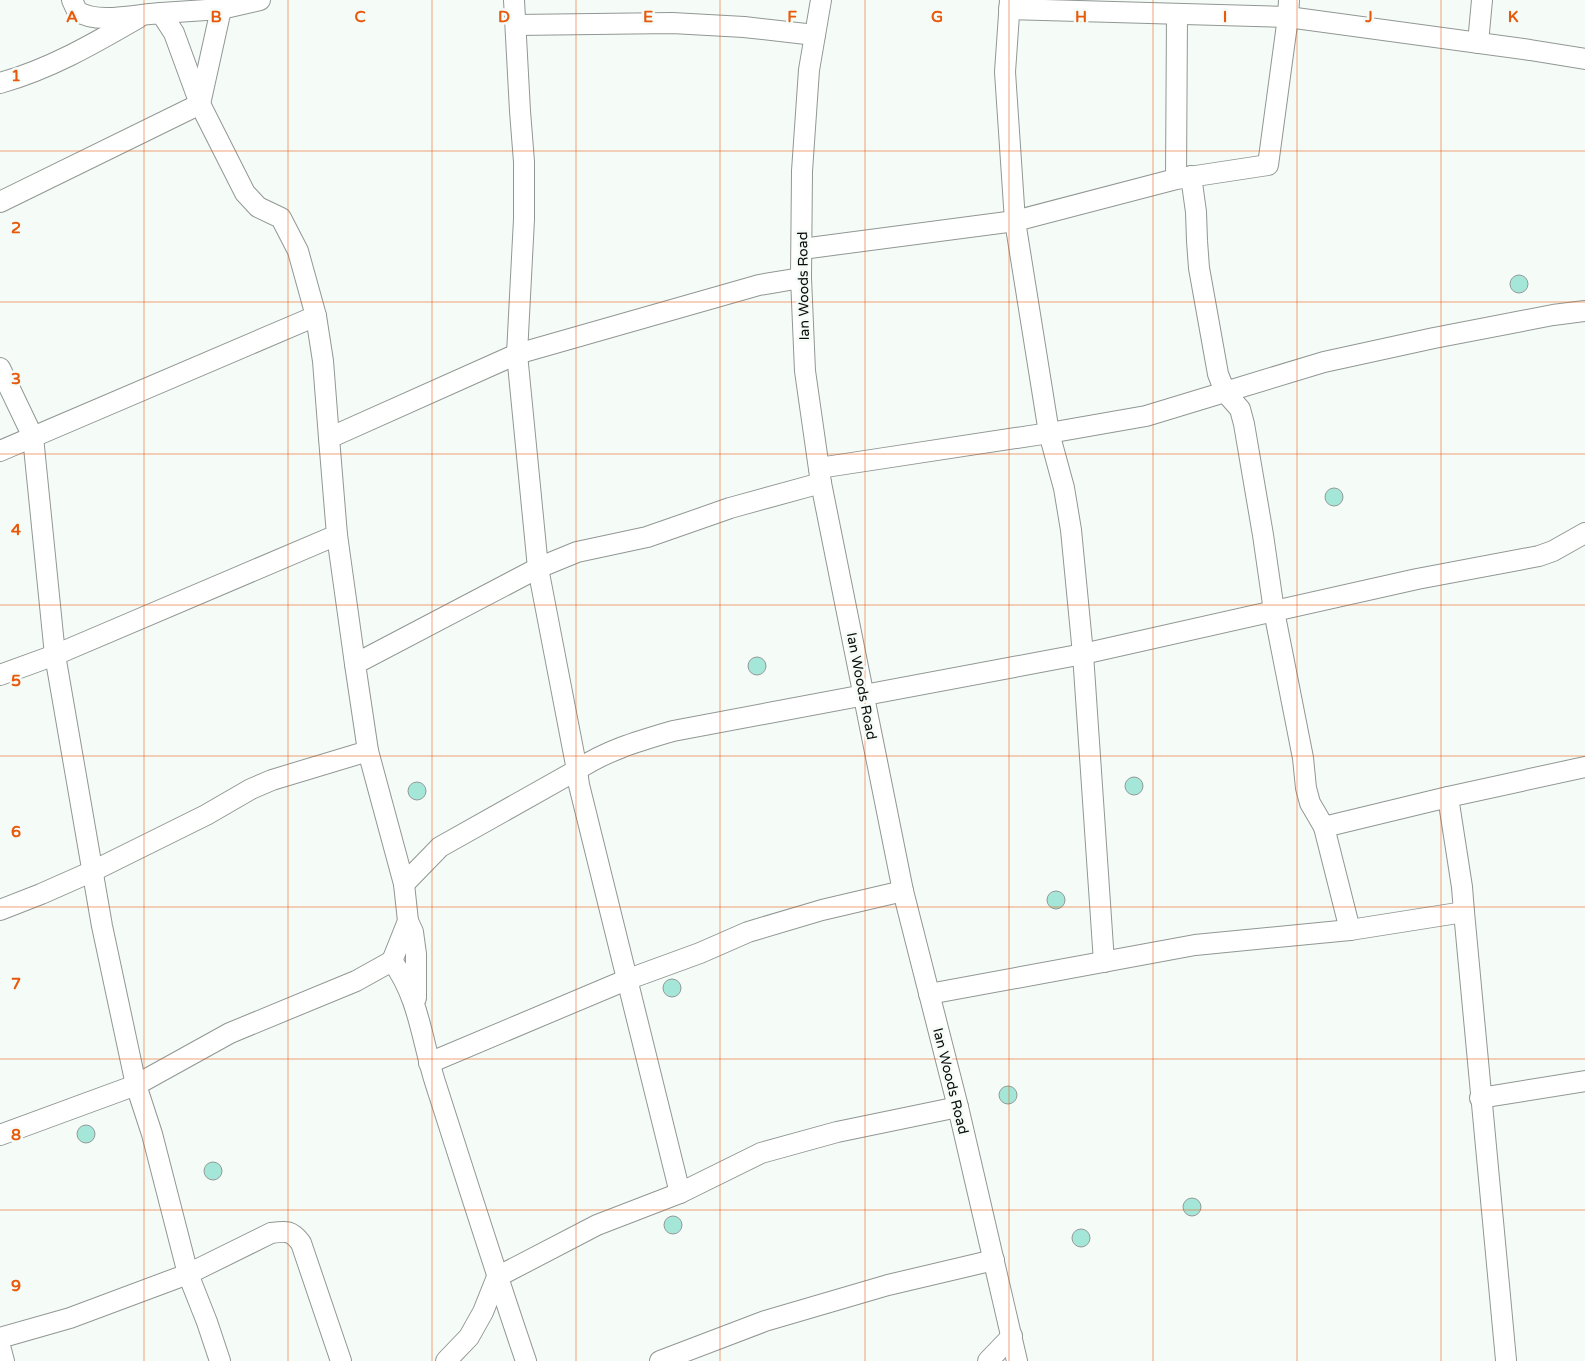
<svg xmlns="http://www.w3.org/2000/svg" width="1585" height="1361" viewBox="0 0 1585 1361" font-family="'Varela Round',sans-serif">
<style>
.building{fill:#a4e7d8;stroke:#929997}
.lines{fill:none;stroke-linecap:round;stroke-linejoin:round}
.minor-casing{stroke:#919793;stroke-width:22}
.minor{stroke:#fff;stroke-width:20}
.grid{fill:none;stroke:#e8590c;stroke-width:1;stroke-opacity:0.55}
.labels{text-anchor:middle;stroke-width:5;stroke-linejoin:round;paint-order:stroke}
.street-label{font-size:14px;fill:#0a0c0b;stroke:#f5fbf6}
.grid-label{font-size:16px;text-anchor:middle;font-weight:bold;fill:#e8590c;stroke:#f5fbf6;stroke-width:5;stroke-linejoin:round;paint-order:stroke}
</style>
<rect width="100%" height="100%" fill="#f5fbf6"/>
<g class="building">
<circle cx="1519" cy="284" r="9"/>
<circle cx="1334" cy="497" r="9"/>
<circle cx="757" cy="666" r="9"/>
<circle cx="1134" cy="786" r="9"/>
<circle cx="417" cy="791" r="9"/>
<circle cx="1056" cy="900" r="9"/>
<circle cx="672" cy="988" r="9"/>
<circle cx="1008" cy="1095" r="9"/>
<circle cx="86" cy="1134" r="9"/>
<circle cx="213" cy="1171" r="9"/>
<circle cx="1192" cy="1207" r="9"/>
<circle cx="673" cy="1225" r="9"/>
<circle cx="1081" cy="1238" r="9"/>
</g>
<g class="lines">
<g class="minor-casing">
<g id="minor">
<path d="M 72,0 L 77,11 C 97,25 138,14 161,13 L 174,33 L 200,104 L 245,193 L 258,207 L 281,218 L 298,251 L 316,316 L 323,361 L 329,438"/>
<path d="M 821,0 L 809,70 L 802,171 L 801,278 L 805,371 L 821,483 L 903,891 L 958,1107 L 1017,1361"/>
<path d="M 1010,0 L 1005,72 L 1015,221 L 1049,433 L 1064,488 L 1071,530 L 1083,654 L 1104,962"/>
<path d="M 1009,9 L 1288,17 L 1289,0"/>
<path d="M 161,13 L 221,9 L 260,0"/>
<path d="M 516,25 L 672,23 L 744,27 L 815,35"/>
<path d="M 1478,43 L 1482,0"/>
<path d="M 0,83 C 50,69 93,44 138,18"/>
<path d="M 1191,176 L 1196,212 L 1197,241 L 1199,268 L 1218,374 L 1225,392 L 1324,362 L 1434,338 L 1553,315 L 1585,311"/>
<path d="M 1176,179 L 1177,14"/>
<path d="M 0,202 L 200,104 L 223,0"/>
<path d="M 802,249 L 1015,221 L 1176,179 L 1268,165 L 1288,17 L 1530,50 L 1585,59"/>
<path d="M 0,368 L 33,437 L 55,655 L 102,926 L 136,1085 L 152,1134 L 188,1274 L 207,1322 L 220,1361"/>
<path d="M 0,451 L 316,316"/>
<path d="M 819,468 L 1049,433 L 1146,416 L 1225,392 L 1240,409 L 1244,424 L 1263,535 L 1274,611 L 1303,758 L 1306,788 L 1310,803 L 1324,827"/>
<path d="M 355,664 L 337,535 L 329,438 L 517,354 L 759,285 L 801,278"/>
<path d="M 0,675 L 55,655 L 337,535"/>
<path d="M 368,751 L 404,884 L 408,921 L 413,932 L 416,954 L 416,998"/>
<path d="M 404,884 L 440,847 L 577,770 L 538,568 L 517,354 L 524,219 L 524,162 L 520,111 L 514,0"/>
<path d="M 0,910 L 41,894 L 93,871 L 206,815 L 251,789 L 272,780 L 368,751 L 355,664 L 538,568 L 577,552 L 647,537 L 730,508 L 821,483"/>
<path d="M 1464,912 L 1506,1360"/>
<path d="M 1350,930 L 1324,827 L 1448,797"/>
<path d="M 392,961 L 408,921"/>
<path d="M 929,994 L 1195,945 L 1350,930 L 1464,912 L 1462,887 L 1448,797 L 1585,767"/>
<path d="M 429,1063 L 626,980 L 700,953 L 748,932 L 822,910 L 903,891"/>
<path d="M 1480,1098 L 1585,1081"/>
<path d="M 0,1135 L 136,1085 L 230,1033 L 356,981 L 392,961 C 419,997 422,1041 435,1082 C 465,1175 494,1268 526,1361"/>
<path d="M 680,1193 L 579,785 L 577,770 C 607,750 639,741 673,731 L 1083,654 L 1417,579 L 1539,556 L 1553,551 L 1585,533"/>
<path d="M 0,1338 L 70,1318 L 188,1274 L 271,1233 C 286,1231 291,1230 301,1243 L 341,1361"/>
<path d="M 0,1346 L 4,1361"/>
<path d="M 446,1361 L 469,1337 L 483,1312 L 497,1277 L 597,1225 L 680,1193 L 761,1153 L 837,1132 L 958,1107"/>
<path d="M 660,1361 L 765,1321 L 888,1285 L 994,1260"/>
<path d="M 988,1361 L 1012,1336"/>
</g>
</g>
<use href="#minor" class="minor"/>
</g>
<path class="grid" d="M 144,0 L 144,1361M 288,0 L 288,1361M 432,0 L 432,1361M 576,0 L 576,1361M 720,0 L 720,1361M 865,0 L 865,1361M 1009,0 L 1009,1361M 1153,0 L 1153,1361M 1297,0 L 1297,1361M 1441,0 L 1441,1361M 0,151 L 1585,151M 0,302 L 1585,302M 0,454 L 1585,454M 0,605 L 1585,605M 0,756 L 1585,756M 0,907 L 1585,907M 0,1059 L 1585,1059M 0,1210 L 1585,1210"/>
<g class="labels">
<g class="street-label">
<text transform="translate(803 286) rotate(-91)" y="5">Ian Woods Road</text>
<text transform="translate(862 686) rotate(79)" y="5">Ian Woods Road</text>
<text transform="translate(951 1081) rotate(76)" y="5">Ian Woods Road</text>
</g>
</g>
<g class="grid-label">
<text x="72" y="22">A</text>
<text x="216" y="22">B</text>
<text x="360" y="22">C</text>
<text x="504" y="22">D</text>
<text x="648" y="22">E</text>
<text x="792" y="22">F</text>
<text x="937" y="22">G</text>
<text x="1081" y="22">H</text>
<text x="1225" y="22">I</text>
<text x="1369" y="22">J</text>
<text x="1513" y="22">K</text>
<text x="16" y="81">1</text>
<text x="16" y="233">2</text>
<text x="16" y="384">3</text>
<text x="16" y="535">4</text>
<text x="16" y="686">5</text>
<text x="16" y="837">6</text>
<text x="16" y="989">7</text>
<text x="16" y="1140">8</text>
<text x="16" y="1291">9</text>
</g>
</svg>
